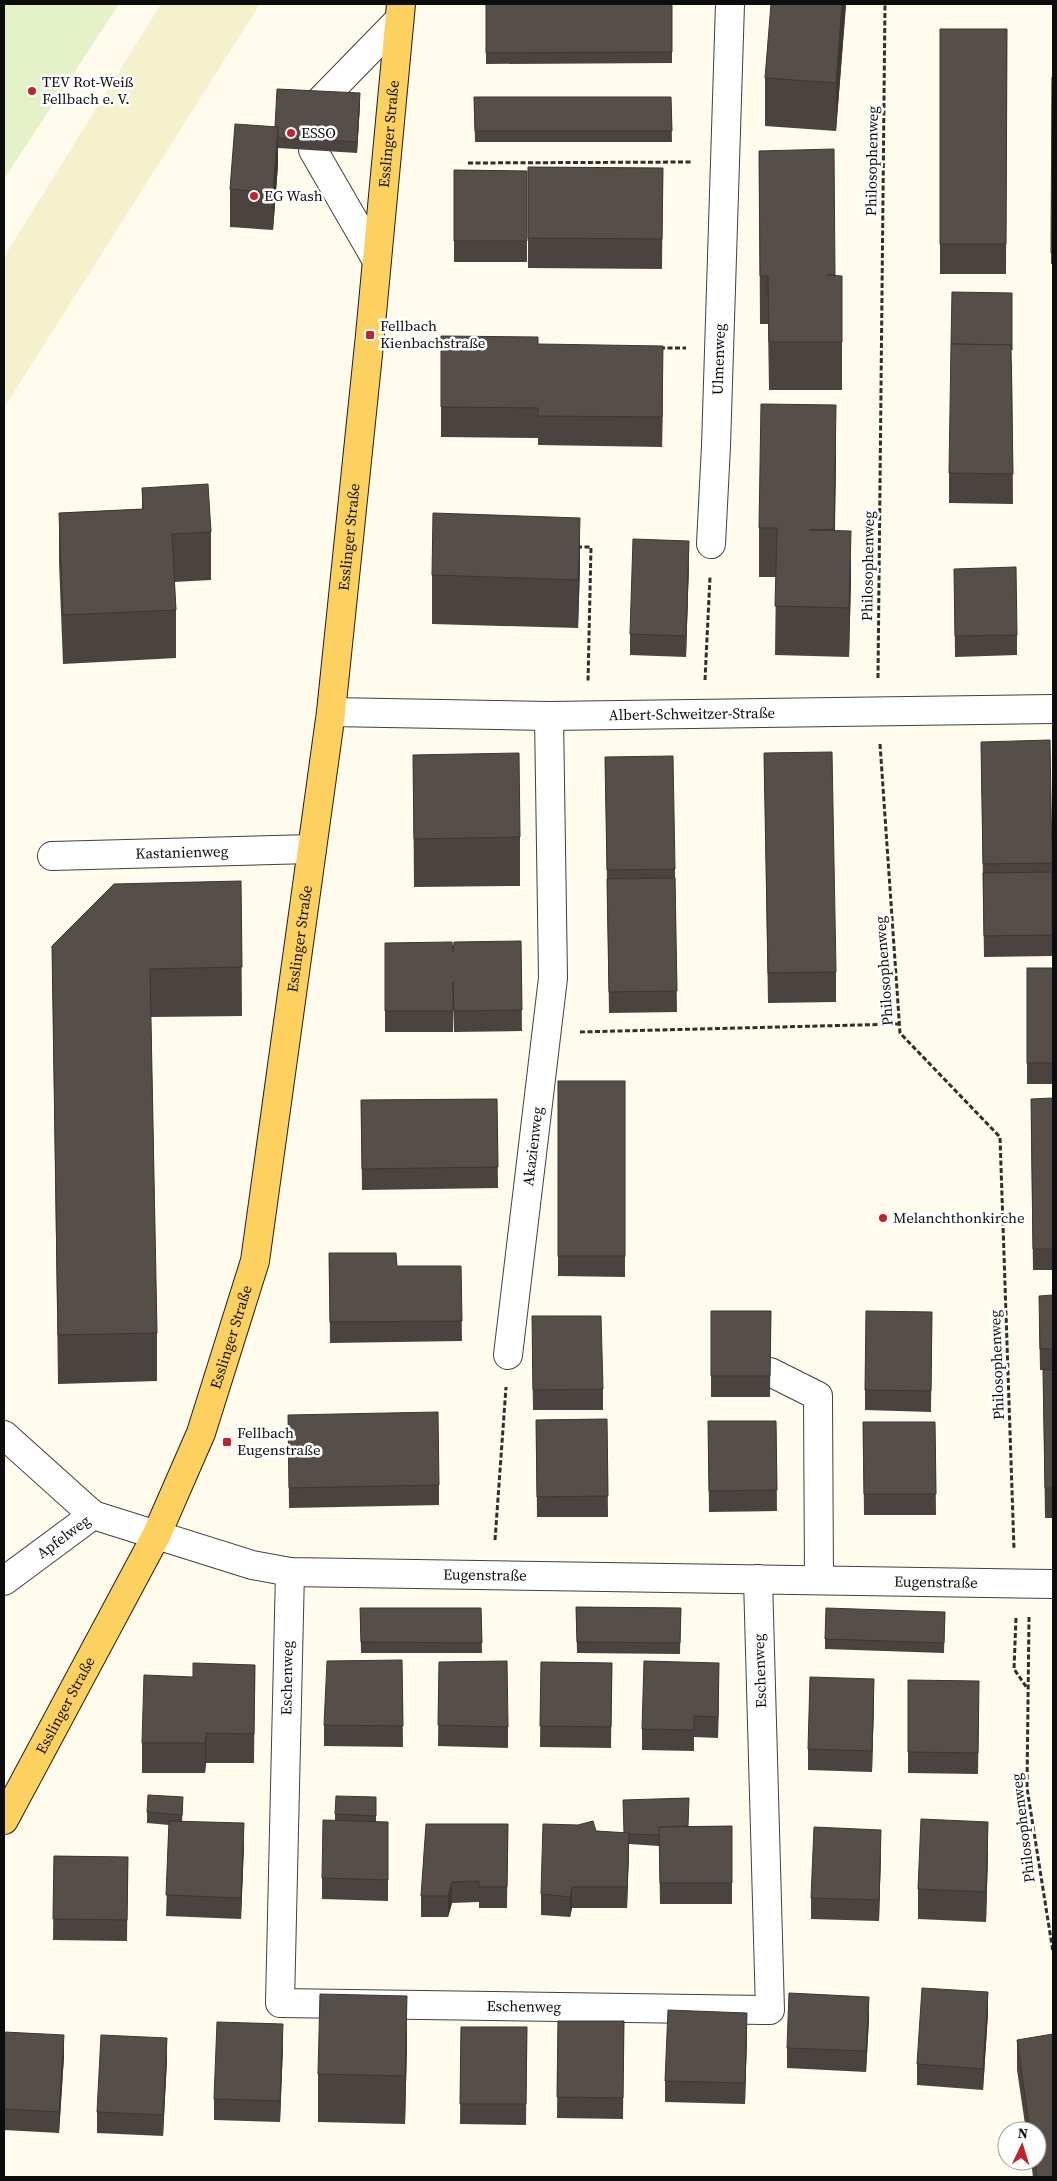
<svg xmlns="http://www.w3.org/2000/svg" width="1057" height="2181" viewBox="0 0 1057 2181" font-family="'Source Serif 4',serif">
<style>
.farmland{fill:#f6f1cd}
.pitch{fill:#e5f1c8}
.lines{fill:none;stroke-linecap:round;stroke-linejoin:round}
.minor-casing{stroke:#404040;stroke-width:30}
.major-casing{stroke:#1e1e1e;stroke-width:30}
.path{stroke:#2f2f2f;stroke-width:3;stroke-dasharray:5 2.5;stroke-linecap:butt}
.minor{stroke:#fff;stroke-width:28}
.major{stroke:#fdd160;stroke-width:28}
.wall{fill:#4a433f}
.shaded-wall{fill:#3c3733}
.building{fill:#564e49;stroke:#3c3733}
.poi-dot{fill:#c2212e;stroke:#fff;stroke-width:2}
.labels{text-anchor:middle;stroke-width:5;stroke-linejoin:round;paint-order:stroke}
.poi-label{font-size:15px;fill:#0d0d0d;stroke:#fff;text-anchor:start}
.street-label{font-size:15px;fill:#0d0d0d;stroke:#fff}
</style>
<rect width="100%" height="100%" fill="#fffbed"/>
<path class="farmland" d="M 161,4 L 260,4 L 4,408 L 4,257 Z"/>
<path class="pitch" d="M 4,4 L 119,4 L 4,179 Z"/>
<g class="lines">
<g class="minor-casing">
<g id="minor">
<path d="M 376,259 L 313,150 L 319,102 L 398,21"/>
<path id="s1" d="M 711,544 L 716,446 L 730,4"/>
<path id="s2" d="M 331,712 L 549,716 L 1053,709"/>
<path id="s3" d="M 52,856 L 312,849"/>
<path id="s4" d="M 508,1355 L 553,978 L 549,716"/>
<path d="M 770,1372 L 818,1396 L 819,1580"/>
<path d="M 4,1435 L 93,1515"/>
<path id="s5" d="M 290,1572 L 280,2003 L 770,2010 L 758,1579"/>
<path id="s6" d="M 4,1581 L 93,1515 L 252,1565 L 290,1572 L 1053,1584"/>
</g>
</g>
<g class="major-casing">
<g id="major">
<path id="s7" d="M 4,1820 L 156,1536 L 201,1433 L 255,1261 L 331,712 L 370,335 L 401,4"/>
</g>
</g>
<g class="path">
<path d="M 468,163 L 692,162"/>
<path d="M 660,348 L 686,348"/>
<path d="M 577,547 L 591,547 L 588,682"/>
<path d="M 878,678 L 885,4"/>
<path d="M 705,680 L 710,577"/>
<path d="M 880,744 L 900,1033 L 1000,1137 L 1014,1549"/>
<path d="M 580,1032 L 899,1024"/>
<path d="M 495,1540 L 506,1387"/>
<path d="M 1029,1617 L 1027,1788 L 1053,1952"/>
<path d="M 1016,1618 L 1014,1669 L 1027,1688"/>
</g>
<use href="#minor" class="minor"/>
<use href="#major" class="major"/>
</g>
<g class="wall">
<path d="M 486,4 L 672,4 L 672,63 L 486,64 Z"/>
<path d="M 846,4 L 836,131 L 765,126 L 765,78 Z"/>
<path d="M 940,29 L 1007,29 L 1006,274 L 940,274 Z"/>
<path d="M 1052,77 L 1053,77 L 1053,264 L 1051,264 Z"/>
<path d="M 474,97 L 671,97 L 672,142 L 475,142 Z"/>
<path d="M 360,104 L 357,153 L 278,148 L 278,165 L 273,230 L 230,227 L 230,189 L 275,127 Z"/>
<path d="M 759,151 L 835,276 L 842,276 L 842,390 L 769,390 L 768,324 L 760,324 Z"/>
<path d="M 528,167 L 663,168 L 662,269 L 528,268 Z"/>
<path d="M 454,170 L 527,171 L 527,262 L 454,262 Z"/>
<path d="M 441,336 L 538,344 L 663,376 L 662,447 L 538,445 L 538,438 L 441,437 Z"/>
<path d="M 1012,362 L 1013,504 L 949,503 L 949,473 Z"/>
<path d="M 836,454 L 835,530 L 851,579 L 849,657 L 775,655 L 776,577 L 759,577 L 759,528 Z"/>
<path d="M 142,488 L 211,532 L 211,580 L 174,582 L 176,610 L 176,658 L 63,664 L 59,562 L 59,513 L 142,509 Z"/>
<path d="M 689,561 L 686,657 L 630,655 L 630,634 Z"/>
<path d="M 580,566 L 578,628 L 432,624 L 432,575 Z"/>
<path d="M 954,569 L 1017,635 L 1017,655 L 955,657 Z"/>
<path d="M 981,742 L 1052,863 L 1052,956 L 984,957 Z"/>
<path d="M 764,753 L 836,972 L 836,1002 L 768,1003 Z"/>
<path d="M 413,755 L 520,837 L 520,886 L 414,887 Z"/>
<path d="M 605,757 L 675,869 L 677,1012 L 609,1013 Z"/>
<path d="M 241,881 L 242,1016 L 151,1017 L 157,1333 L 157,1381 L 58,1384 L 52,946 Z"/>
<path d="M 1053,905 L 1053,1084 L 1027,1084 L 1027,968 L 1053,968 Z"/>
<path d="M 521,941 L 522,1031 L 454,1032 L 453,1003 L 453,1032 L 385,1032 L 385,943 L 453,952 Z"/>
<path d="M 558,1081 L 625,1081 L 625,1277 L 558,1276 Z"/>
<path d="M 1053,1098 L 1053,1270 L 1033,1270 L 1031,1119 Z"/>
<path d="M 497,1099 L 498,1188 L 362,1190 L 361,1100 Z"/>
<path d="M 329,1253 L 397,1266 L 461,1266 L 462,1341 L 330,1343 Z"/>
<path d="M 1053,1295 L 1053,1518 L 1045,1518 L 1043,1370 L 1040,1370 L 1039,1317 Z"/>
<path d="M 711,1311 L 771,1311 L 770,1397 L 711,1397 Z"/>
<path d="M 932,1312 L 931,1412 L 865,1410 L 865,1390 Z"/>
<path d="M 532,1337 L 603,1389 L 603,1410 L 533,1410 Z"/>
<path d="M 288,1415 L 439,1485 L 439,1505 L 289,1508 Z"/>
<path d="M 607,1419 L 608,1517 L 537,1517 L 536,1420 Z"/>
<path d="M 708,1421 L 776,1421 L 777,1511 L 709,1512 Z"/>
<path d="M 863,1422 L 935,1422 L 936,1515 L 864,1515 Z"/>
<path d="M 576,1607 L 681,1608 L 680,1654 L 577,1653 Z"/>
<path d="M 360,1608 L 481,1608 L 482,1653 L 361,1653 Z"/>
<path d="M 945,1612 L 944,1653 L 825,1649 L 825,1639 Z"/>
<path d="M 402,1660 L 403,1747 L 324,1746 L 324,1725 Z"/>
<path d="M 439,1662 L 508,1727 L 508,1748 L 438,1746 Z"/>
<path d="M 541,1662 L 612,1663 L 611,1748 L 540,1747 Z"/>
<path d="M 255,1665 L 254,1763 L 206,1763 L 205,1773 L 142,1773 L 142,1743 L 193,1677 Z"/>
<path d="M 908,1680 L 979,1702 L 978,1774 L 908,1773 Z"/>
<path d="M 719,1683 L 718,1738 L 694,1737 L 694,1751 L 642,1750 L 642,1729 Z"/>
<path d="M 874,1699 L 872,1772 L 808,1770 L 808,1749 Z"/>
<path d="M 376,1797 L 376,1822 L 388,1822 L 388,1901 L 322,1899 L 322,1878 L 335,1821 L 335,1814 Z"/>
<path d="M 183,1808 L 182,1821 L 244,1844 L 241,1919 L 166,1916 L 169,1825 L 147,1823 L 147,1812 Z"/>
<path d="M 508,1824 L 507,1908 L 479,1908 L 479,1902 L 452,1903 L 448,1917 L 421,1917 L 421,1896 Z"/>
<path d="M 688,1826 L 732,1826 L 732,1904 L 660,1904 L 659,1846 L 629,1844 L 627,1908 L 572,1908 L 570,1917 L 541,1915 L 541,1894 L 596,1831 L 623,1833 Z"/>
<path d="M 881,1851 L 879,1921 L 811,1919 L 811,1898 Z"/>
<path d="M 988,1852 L 986,1922 L 918,1919 L 918,1889 Z"/>
<path d="M 54,1856 L 128,1857 L 127,1941 L 53,1940 Z"/>
<path d="M 988,2013 L 983,2090 L 917,2085 L 917,2064 Z"/>
<path d="M 869,2018 L 866,2072 L 787,2068 L 787,2048 Z"/>
<path d="M 558,2021 L 624,2021 L 623,2119 L 557,2118 Z"/>
<path d="M 461,2027 L 527,2027 L 526,2125 L 460,2124 Z"/>
<path d="M 4,2032 L 64,2056 L 59,2133 L 4,2130 Z"/>
<path d="M 747,2034 L 745,2104 L 665,2102 L 665,2081 Z"/>
<path d="M 1017,2040 L 1053,2177 L 1033,2177 L 1031,2161 L 1037,2161 L 1037,2131 L 1026,2131 L 1017,2070 Z"/>
<path d="M 407,2044 L 405,2124 L 318,2122 L 318,2074 Z"/>
<path d="M 283,2045 L 280,2122 L 214,2120 L 214,2099 Z"/>
<path d="M 167,2059 L 163,2136 L 97,2133 L 97,2112 Z"/>
</g>
<g class="shaded-wall">
<path d="M 842,4 L 846,4 L 836,131 L 836,83 Z"/>
<path d="M 360,93 L 360,104 L 357,153 L 357,142 Z"/>
<path d="M 278,127 L 278,165 L 273,230 L 273,193 Z"/>
<path d="M 663,346 L 663,376 L 662,447 L 662,417 Z"/>
<path d="M 836,405 L 836,454 L 834,577 L 834,529 Z"/>
<path d="M 580,518 L 580,566 L 578,628 L 578,580 Z"/>
<path d="M 851,531 L 851,579 L 849,657 L 849,608 Z"/>
<path d="M 689,541 L 689,561 L 686,657 L 686,636 Z"/>
<path d="M 719,1663 L 719,1683 L 718,1738 L 718,1717 Z"/>
<path d="M 874,1679 L 874,1699 L 872,1772 L 872,1751 Z"/>
<path d="M 206,1733 L 206,1763 L 205,1773 L 205,1743 Z"/>
<path d="M 988,1822 L 988,1852 L 986,1922 L 986,1892 Z"/>
<path d="M 244,1823 L 244,1844 L 241,1919 L 241,1898 Z"/>
<path d="M 881,1830 L 881,1851 L 879,1921 L 879,1900 Z"/>
<path d="M 629,1833 L 629,1854 L 627,1908 L 627,1887 Z"/>
<path d="M 452,1882 L 452,1903 L 448,1917 L 448,1896 Z"/>
<path d="M 572,1887 L 572,1908 L 570,1917 L 570,1897 Z"/>
<path d="M 988,1992 L 988,2013 L 983,2090 L 983,2069 Z"/>
<path d="M 407,1996 L 407,2044 L 405,2124 L 405,2076 Z"/>
<path d="M 869,1997 L 869,2018 L 866,2072 L 866,2051 Z"/>
<path d="M 747,2013 L 747,2034 L 745,2104 L 745,2083 Z"/>
<path d="M 283,2024 L 283,2045 L 280,2122 L 280,2101 Z"/>
<path d="M 64,2035 L 64,2056 L 59,2133 L 59,2112 Z"/>
<path d="M 167,2038 L 167,2059 L 163,2136 L 163,2115 Z"/>
</g>
<g class="building">
<path d="M 486,4 L 672,4 L 672,52 L 486,53 Z"/>
<path d="M 771,4 L 842,4 L 836,83 L 765,78 Z"/>
<path d="M 940,29 L 1007,29 L 1006,244 L 940,244 Z"/>
<path d="M 1052,77 L 1053,77 L 1053,253 L 1051,253 Z"/>
<path d="M 277,89 L 360,93 L 357,142 L 278,138 L 278,127 L 275,127 Z"/>
<path d="M 474,97 L 671,97 L 672,131 L 475,131 Z"/>
<path d="M 235,124 L 278,127 L 273,193 L 230,189 Z"/>
<path d="M 834,149 L 835,275 L 827,275 L 842,276 L 842,342 L 769,342 L 768,276 L 760,276 L 759,151 Z"/>
<path d="M 528,167 L 663,168 L 662,239 L 528,238 Z"/>
<path d="M 454,170 L 527,171 L 527,241 L 454,241 Z"/>
<path d="M 952,292 L 1012,293 L 1012,350 L 1011,345 L 951,344 Z"/>
<path d="M 441,336 L 538,337 L 538,344 L 663,346 L 662,417 L 538,416 L 538,408 L 441,407 Z"/>
<path d="M 951,344 L 1011,345 L 1013,474 L 949,473 Z"/>
<path d="M 761,404 L 836,405 L 834,529 L 809,530 L 851,531 L 849,608 L 775,606 L 777,528 L 759,528 Z"/>
<path d="M 208,484 L 211,532 L 172,534 L 176,610 L 63,615 L 59,513 L 143,509 L 142,488 Z"/>
<path d="M 433,513 L 580,518 L 578,580 L 432,575 Z"/>
<path d="M 633,539 L 689,541 L 686,636 L 630,634 Z"/>
<path d="M 1016,567 L 1017,635 L 955,636 L 954,569 Z"/>
<path d="M 1050,740 L 1052,863 L 983,864 L 981,742 Z"/>
<path d="M 832,752 L 836,972 L 768,973 L 764,753 Z"/>
<path d="M 519,753 L 520,837 L 414,839 L 413,755 Z"/>
<path d="M 673,756 L 675,869 L 607,870 L 605,757 Z"/>
<path d="M 1052,872 L 1052,935 L 984,936 L 983,873 Z"/>
<path d="M 675,878 L 677,991 L 609,992 L 607,879 Z"/>
<path d="M 241,881 L 242,967 L 150,969 L 157,1333 L 58,1335 L 52,946 L 114,884 Z"/>
<path d="M 521,941 L 522,1010 L 454,1011 L 453,982 L 453,1011 L 385,1011 L 385,943 L 452,942 L 453,952 L 454,942 Z"/>
<rect x="1027" y="968" width="26" height="95"/>
<rect x="558" y="1081" width="67" height="175"/>
<path d="M 1053,1098 L 1053,1249 L 1033,1249 L 1031,1099 Z"/>
<path d="M 497,1099 L 498,1167 L 362,1169 L 361,1100 Z"/>
<path d="M 329,1253 L 396,1253 L 397,1266 L 461,1266 L 462,1321 L 330,1322 Z"/>
<path d="M 1053,1295 L 1053,1349 L 1040,1349 L 1039,1296 Z"/>
<path d="M 711,1311 L 771,1311 L 770,1376 L 711,1376 Z"/>
<path d="M 866,1311 L 932,1312 L 931,1391 L 865,1390 Z"/>
<path d="M 532,1316 L 601,1316 L 603,1389 L 533,1390 Z"/>
<path d="M 1043,1370 L 1053,1370 L 1053,1488 L 1045,1488 Z"/>
<path d="M 438,1412 L 439,1485 L 289,1488 L 288,1415 Z"/>
<path d="M 607,1419 L 608,1496 L 537,1497 L 536,1420 Z"/>
<path d="M 708,1421 L 776,1421 L 777,1490 L 709,1491 Z"/>
<path d="M 863,1422 L 935,1422 L 936,1494 L 864,1494 Z"/>
<path d="M 576,1607 L 681,1608 L 680,1643 L 577,1642 Z"/>
<path d="M 360,1608 L 481,1608 L 482,1643 L 361,1642 Z"/>
<path d="M 826,1608 L 945,1612 L 944,1643 L 825,1639 Z"/>
<path d="M 402,1660 L 403,1726 L 324,1725 L 327,1661 Z"/>
<path d="M 507,1661 L 508,1727 L 438,1725 L 439,1662 Z"/>
<path d="M 644,1661 L 719,1663 L 718,1717 L 694,1716 L 694,1730 L 642,1729 Z"/>
<path d="M 541,1662 L 612,1663 L 611,1727 L 540,1726 Z"/>
<path d="M 193,1663 L 255,1665 L 254,1734 L 206,1733 L 205,1743 L 142,1743 L 144,1675 L 193,1677 Z"/>
<path d="M 810,1677 L 874,1679 L 872,1751 L 808,1749 Z"/>
<path d="M 908,1680 L 979,1681 L 978,1753 L 908,1752 Z"/>
<path d="M 148,1795 L 183,1797 L 182,1815 L 147,1812 Z"/>
<path d="M 336,1796 L 376,1797 L 376,1816 L 335,1814 Z"/>
<path d="M 689,1798 L 688,1826 L 659,1827 L 660,1835 L 629,1834 L 629,1833 L 624,1833 L 623,1800 Z"/>
<path d="M 921,1819 L 988,1822 L 986,1892 L 918,1889 Z"/>
<path d="M 323,1820 L 388,1822 L 388,1880 L 322,1878 Z"/>
<path d="M 169,1821 L 244,1823 L 241,1898 L 166,1895 Z"/>
<path d="M 593,1821 L 596,1831 L 629,1833 L 627,1887 L 572,1887 L 570,1897 L 541,1894 L 543,1824 L 578,1825 Z"/>
<path d="M 426,1824 L 508,1824 L 507,1887 L 479,1887 L 479,1881 L 452,1882 L 448,1896 L 421,1896 Z"/>
<path d="M 732,1826 L 732,1883 L 660,1883 L 659,1827 Z"/>
<path d="M 814,1827 L 881,1830 L 879,1900 L 811,1898 Z"/>
<path d="M 54,1856 L 128,1857 L 127,1920 L 53,1919 Z"/>
<path d="M 922,1988 L 988,1992 L 983,2069 L 917,2064 Z"/>
<path d="M 789,1993 L 869,1997 L 866,2051 L 787,2048 Z"/>
<path d="M 320,1994 L 407,1996 L 405,2076 L 318,2074 Z"/>
<path d="M 668,2010 L 747,2013 L 745,2083 L 665,2081 Z"/>
<path d="M 558,2021 L 624,2021 L 623,2098 L 557,2097 Z"/>
<path d="M 217,2022 L 283,2024 L 280,2101 L 214,2099 Z"/>
<path d="M 461,2027 L 527,2027 L 526,2104 L 460,2104 Z"/>
<path d="M 4,2032 L 64,2035 L 59,2112 L 4,2109 Z"/>
<path d="M 1053,2034 L 1053,2177 L 1037,2177 L 1035,2161 L 1037,2161 L 1037,2131 L 1030,2131 L 1017,2040 Z"/>
<path d="M 101,2035 L 167,2038 L 163,2115 L 97,2112 Z"/>
</g>
<g class="poi-dot">
<circle cx="32" cy="91" r="5"/>
<circle cx="291" cy="133" r="5"/>
<circle cx="254" cy="196" r="5"/>
<rect x="365" y="330" width="10" height="10" rx="2.5"/>
<circle cx="883" cy="1218" r="5"/>
<rect x="222" y="1437" width="10" height="10" rx="2.5"/>
</g>
<g class="labels">
<g class="poi-label">
<text x="42" y="87">TEV Rot-Weiß<tspan x="42" dy="17">Fellbach e. V.</tspan></text>
<text x="301" y="138">ESSO</text>
<text x="264" y="201">EG Wash</text>
<text x="380" y="331">Fellbach<tspan x="380" dy="17">Kienbachstraße</tspan></text>
<text x="893" y="1223">Melanchthonkirche</text>
<text x="237" y="1438">Fellbach<tspan x="237" dy="17">Eugenstraße</tspan></text>
</g>
<g class="street-label">
<text dy="5" stroke="none"><textPath href="#s7" startOffset="1750">Esslinger Straße</textPath></text>
<text transform="translate(872 161) rotate(-89)" y="5">Philosophenweg</text>
<text dy="5" stroke="none"><textPath href="#s1" startOffset="185">Ulmenweg</textPath></text>
<text dy="5" stroke="none"><textPath href="#s7" startOffset="1345">Esslinger Straße</textPath></text>
<text transform="translate(868 566) rotate(-89)" y="5">Philosophenweg</text>
<text dy="5" stroke="none"><textPath href="#s2" startOffset="361">Albert-Schweitzer-Straße</textPath></text>
<text dy="5" stroke="none"><textPath href="#s3" startOffset="130">Kastanienweg</textPath></text>
<text dy="5" stroke="none"><textPath href="#s7" startOffset="940">Esslinger Straße</textPath></text>
<text transform="translate(884 971) rotate(-94)" y="5">Philosophenweg</text>
<text dy="5" stroke="none"><textPath href="#s4" startOffset="210">Akazienweg</textPath></text>
<text dy="5" stroke="none"><textPath href="#s7" startOffset="535">Esslinger Straße</textPath></text>
<text transform="translate(997 1365) rotate(-92)" y="5">Philosophenweg</text>
<text dy="5" stroke="none"><textPath href="#s6" startOffset="74">Apfelweg</textPath></text>
<text dy="5" stroke="none"><textPath href="#s6" startOffset="511">Eugenstraße</textPath></text>
<text dy="5" stroke="none"><textPath href="#s6" startOffset="962">Eugenstraße</textPath></text>
<text transform="translate(760 1671) rotate(-92)" y="5">Eschenweg</text>
<text transform="translate(287 1678) rotate(-89)" y="5">Eschenweg</text>
<text dy="5" stroke="none"><textPath href="#s7" startOffset="130">Esslinger Straße</textPath></text>
<text transform="translate(1023 1828) rotate(-97)" y="5">Philosophenweg</text>
<text dy="5" stroke="none"><textPath href="#s5" startOffset="675">Eschenweg</textPath></text>
</g>
</g>
<rect width="1057" height="2181" fill="none" stroke="#0d0d0d" stroke-width="10"/>
<g transform="translate(1022 2146) rotate(4)"><circle r="24" fill="#ffffff" stroke="#9e9e9e"/>
<path d="M0-4L9 19L0 12L-9 19Z" fill="#c2212e"/>
<text y="-8" font-size="14" font-weight="bold" text-anchor="middle" fill="#0d0d0d">N</text>
</g>
</svg>
